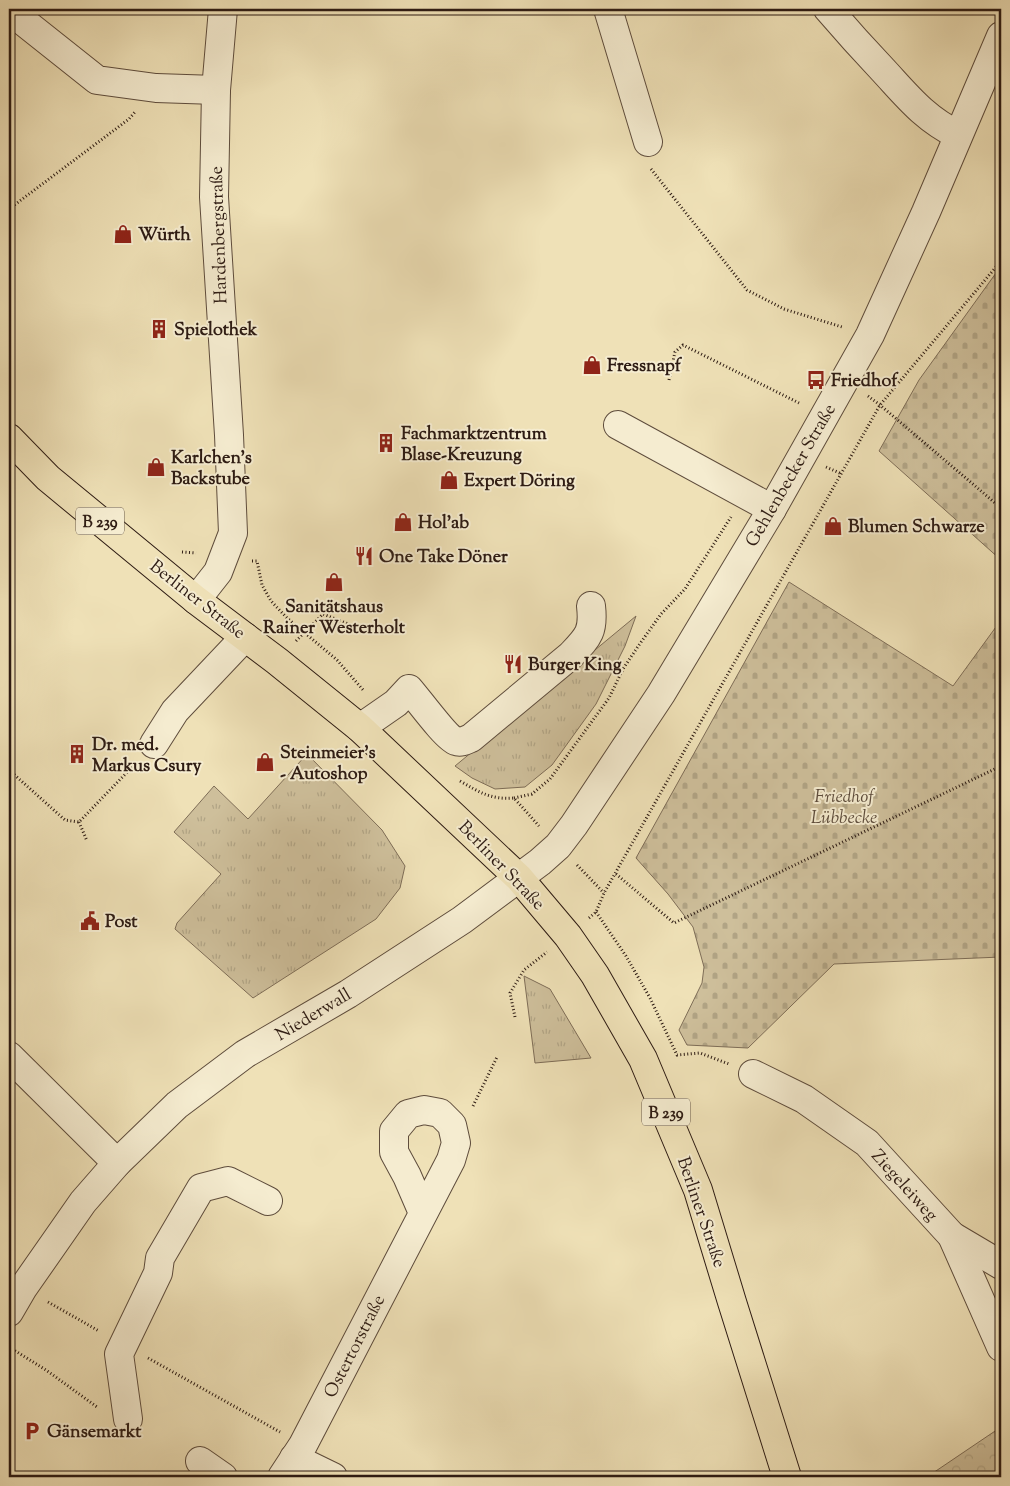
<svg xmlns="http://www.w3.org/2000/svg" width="1010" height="1486" viewBox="0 0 1010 1486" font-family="'Sorts Mill Goudy',serif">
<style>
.grass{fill:url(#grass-tufts);stroke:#7e6d57}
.forest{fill:url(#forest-crowns);stroke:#7e6d57}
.cemetery{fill:url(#cemetery-stones);stroke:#7e6d57}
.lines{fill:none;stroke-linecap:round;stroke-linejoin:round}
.minor-casing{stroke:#5e4c3c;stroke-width:30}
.major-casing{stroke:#2d1b13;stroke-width:30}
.path{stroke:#2d1b13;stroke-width:3;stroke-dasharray:1 2.5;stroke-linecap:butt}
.minor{stroke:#f5ecd0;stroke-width:28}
.major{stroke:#efe1b7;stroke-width:28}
.labels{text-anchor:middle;stroke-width:4;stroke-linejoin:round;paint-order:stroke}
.shield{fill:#f5ecd0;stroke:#695a4c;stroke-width:1}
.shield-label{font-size:16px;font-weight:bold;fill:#2d1b13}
.poi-label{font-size:18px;font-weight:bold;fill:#2d1b13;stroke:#f5ecd0;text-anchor:start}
.street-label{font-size:18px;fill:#2d1b13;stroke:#f5ecd0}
.park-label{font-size:18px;font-style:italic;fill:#5d4c3c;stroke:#f5ecd0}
</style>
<defs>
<pattern id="grass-tufts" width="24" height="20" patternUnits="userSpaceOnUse" patternTransform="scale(1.25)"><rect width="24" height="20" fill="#cebf9b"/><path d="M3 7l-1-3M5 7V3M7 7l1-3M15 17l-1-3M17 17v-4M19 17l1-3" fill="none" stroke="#b1a485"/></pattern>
<pattern id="forest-crowns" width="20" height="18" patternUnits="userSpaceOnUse" patternTransform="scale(1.25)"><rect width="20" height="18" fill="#cebf9b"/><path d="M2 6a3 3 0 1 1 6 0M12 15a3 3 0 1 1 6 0" fill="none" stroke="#b1a485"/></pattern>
<pattern id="cemetery-stones" width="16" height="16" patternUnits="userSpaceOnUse" patternTransform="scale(1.25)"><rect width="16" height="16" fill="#cebf9b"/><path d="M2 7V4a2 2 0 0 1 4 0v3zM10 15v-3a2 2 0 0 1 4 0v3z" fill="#b1a485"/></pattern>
</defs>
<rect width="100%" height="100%" fill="#efe1b7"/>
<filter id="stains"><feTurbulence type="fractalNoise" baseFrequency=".004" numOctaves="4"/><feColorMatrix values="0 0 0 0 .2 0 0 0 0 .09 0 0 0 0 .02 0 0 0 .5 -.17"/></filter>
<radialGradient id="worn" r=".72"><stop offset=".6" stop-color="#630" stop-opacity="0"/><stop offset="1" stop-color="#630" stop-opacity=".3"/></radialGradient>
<g class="grass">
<path d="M 636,616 L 625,646 L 596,704 L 552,765 L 525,787 L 495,789 L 472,778 L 455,766 Z"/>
<path d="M 307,754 L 382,830 L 405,866 L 400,888 L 376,919 L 253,998 L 175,929 L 177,923 L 221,874 L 174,832 L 214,786 L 248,819 Z"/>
<path d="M 524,976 L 550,989 L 591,1058 L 535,1063 Z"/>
</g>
<path class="forest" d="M 1001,1427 L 1001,1477 L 927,1477 Z"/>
<g class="cemetery">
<path d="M 1001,266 L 1001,560 L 879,451 L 919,380 Z"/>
<path d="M 789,582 L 953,686 L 1001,620 L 1001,957 L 834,964 L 748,1048 L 687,1045 L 679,1030 L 702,983 L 704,967 L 693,927 L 668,894 L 636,858 Z"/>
</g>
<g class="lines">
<g class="minor-casing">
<g id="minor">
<path d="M 12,9 L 19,18 L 97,80 L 156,88 L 216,90"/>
<path d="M 608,9 L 648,142"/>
<path d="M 828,9 C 846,30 864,50 883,70 C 908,97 924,118 958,135"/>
<path d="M 618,425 L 772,509"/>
<path d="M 196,600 L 218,572 L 233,533 L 229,435 L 214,197 L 216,90 L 223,9"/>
<path d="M 360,728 L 396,703 L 409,689 C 418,699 446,738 456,741 C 461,743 466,740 471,738 L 571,655 C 588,637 594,632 591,606"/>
<path d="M 154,744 L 175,711 L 245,637"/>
<path d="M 9,1056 L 117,1163"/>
<path d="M 753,1074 L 804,1099 L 867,1143 L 952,1236 L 1001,1347"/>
<path d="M 952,1236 L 1001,1265"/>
<path d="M 9,1312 L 23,1288 L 83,1202 L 117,1163 L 177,1105 L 245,1054 L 348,994 L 462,920 L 540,862 L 558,846 L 574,825 L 661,694 L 772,509 L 870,335 L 926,212 L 1001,36"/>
<path d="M 128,1419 L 119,1354 L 158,1273 L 160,1258 L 201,1188 L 228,1181 L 268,1201"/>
<path d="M 294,1458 L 333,1477"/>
<path d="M 200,1461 L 223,1477"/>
<path d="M 282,1477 L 303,1445 L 451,1160 L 456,1143 L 452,1125 L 440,1113 L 424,1110 L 408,1114 L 394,1131 L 394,1152 L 407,1176 L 423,1213"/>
</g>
</g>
<g class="major-casing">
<path id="major" d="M 9,438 L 48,478 L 196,600 L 277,661 L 360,728 L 519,878 L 568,936 L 595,975 L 643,1059 L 698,1190 L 732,1302 L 787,1477"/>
</g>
<g class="path">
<path d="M 651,169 L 747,290 L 784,309 L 842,327"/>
<path d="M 9,209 L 129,119 L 135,112"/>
<path d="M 669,380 L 675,352 L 683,345 L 799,403"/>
<path d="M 868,396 L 880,405 L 1001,508"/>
<path d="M 826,467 L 842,474"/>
<path d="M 182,552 L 196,553"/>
<path d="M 252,561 L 257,561 L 262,585 L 271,601 L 287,618 L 337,660 L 364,691"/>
<path d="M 296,641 L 323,614 L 371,633"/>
<path d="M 9,770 L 65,820 L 79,822 L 135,764"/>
<path d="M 460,781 C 479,792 491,800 514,798 L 539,826"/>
<path d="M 514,798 L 532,794 L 550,779 L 609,698 L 623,669 L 639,645 L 661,614 L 685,589 L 731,517"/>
<path d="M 79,822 L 87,841"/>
<path d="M 577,865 L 604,893"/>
<path d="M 616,874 L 674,923 L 1001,766"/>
<path d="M 596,912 L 626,956 L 650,998 L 677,1055 L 700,1053 L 729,1064"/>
<path d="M 589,918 L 596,912 L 604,893 L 880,405 L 1001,261"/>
<path d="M 515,1017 L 510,993 L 524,970 L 547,952"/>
<path d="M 473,1106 L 497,1057"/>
<path d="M 48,1302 L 99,1331"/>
<path d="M 9,1347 L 46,1370 L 97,1407"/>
<path d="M 148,1358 L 280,1432"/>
</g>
<use href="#minor" class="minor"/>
<use href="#major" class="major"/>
</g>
<defs>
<g id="shop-bare" transform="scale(1.5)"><path d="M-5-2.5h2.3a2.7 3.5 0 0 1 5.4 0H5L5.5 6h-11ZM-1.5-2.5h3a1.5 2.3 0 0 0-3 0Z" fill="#8f2418" stroke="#f5ecd0" stroke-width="2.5" paint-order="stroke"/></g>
<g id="building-bare" transform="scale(1.5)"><path d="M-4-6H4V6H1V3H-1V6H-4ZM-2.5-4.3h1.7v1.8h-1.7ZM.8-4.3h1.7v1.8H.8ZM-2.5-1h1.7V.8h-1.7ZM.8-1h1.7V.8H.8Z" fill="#8f2418" stroke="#f5ecd0" stroke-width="2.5" paint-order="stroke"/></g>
<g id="bus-bare" transform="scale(1.5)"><path d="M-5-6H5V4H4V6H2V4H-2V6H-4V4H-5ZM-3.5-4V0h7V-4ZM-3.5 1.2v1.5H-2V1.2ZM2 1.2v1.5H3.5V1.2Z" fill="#8f2418" stroke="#f5ecd0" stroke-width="2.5" paint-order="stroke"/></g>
<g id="restaurant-bare" transform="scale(1.5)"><path d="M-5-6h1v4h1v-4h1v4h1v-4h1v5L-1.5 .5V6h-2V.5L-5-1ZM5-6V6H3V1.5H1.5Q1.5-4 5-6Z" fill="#8f2418" stroke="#f5ecd0" stroke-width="2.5" paint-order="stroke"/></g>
<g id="civic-bare" transform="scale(1.5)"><path d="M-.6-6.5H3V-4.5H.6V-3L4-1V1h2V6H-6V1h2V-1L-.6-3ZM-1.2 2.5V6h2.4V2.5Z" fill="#8f2418" stroke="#f5ecd0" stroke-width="2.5" paint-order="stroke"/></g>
<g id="parking-bare" transform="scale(1.5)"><path d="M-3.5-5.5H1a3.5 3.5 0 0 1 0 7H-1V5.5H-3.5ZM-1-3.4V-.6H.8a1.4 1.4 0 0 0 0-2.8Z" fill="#8f2418" stroke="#f5ecd0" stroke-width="2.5" paint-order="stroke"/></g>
</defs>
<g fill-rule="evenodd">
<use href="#shop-bare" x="123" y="234"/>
<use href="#building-bare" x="159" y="329"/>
<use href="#shop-bare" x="592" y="365"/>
<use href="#bus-bare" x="816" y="380"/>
<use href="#building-bare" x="386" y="443"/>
<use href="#shop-bare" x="156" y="467"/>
<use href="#shop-bare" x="449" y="480"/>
<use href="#shop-bare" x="403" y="522"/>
<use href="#shop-bare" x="833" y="526"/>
<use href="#restaurant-bare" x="364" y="556"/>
<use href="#shop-bare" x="334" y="582"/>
<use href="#restaurant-bare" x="513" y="664"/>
<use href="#building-bare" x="77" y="754"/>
<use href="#shop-bare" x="265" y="762"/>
<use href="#civic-bare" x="90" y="921"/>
<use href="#parking-bare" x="32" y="1431"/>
</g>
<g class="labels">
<g class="shield">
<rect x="76" y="507.5" width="48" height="27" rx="4"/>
<rect x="642" y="1098.5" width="48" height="27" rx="4"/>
</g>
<g class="shield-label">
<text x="100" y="527">B 239</text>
<text x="666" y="1118">B 239</text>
</g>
<g class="poi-label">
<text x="138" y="240">Würth</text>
<text x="174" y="335">Spielothek</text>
<text x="607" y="371">Fressnapf</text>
<text x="831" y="386">Friedhof</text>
<text x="401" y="439">Fachmarktzentrum<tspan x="401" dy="21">Blase-Kreuzung</tspan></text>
<text x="171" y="463">Karlchen's<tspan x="171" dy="21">Backstube</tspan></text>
<text x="464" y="486">Expert Döring</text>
<text x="418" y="528">Hol'ab</text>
<text x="848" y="532">Blumen Schwarze</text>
<text x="379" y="562">One Take Döner</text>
<text x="334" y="612" text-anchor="middle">Sanitätshaus<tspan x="334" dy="21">Rainer Westerholt</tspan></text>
<text x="528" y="670">Burger King</text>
<text x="92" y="750">Dr. med.<tspan x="92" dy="21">Markus Csury</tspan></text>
<text x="280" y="758">Steinmeier's<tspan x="280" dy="21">- Autoshop</tspan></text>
<text x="105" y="927">Post</text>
<text x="47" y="1437">Gänsemarkt</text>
</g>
<g class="street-label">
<text transform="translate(218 235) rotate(-92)" y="6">Hardenbergstraße</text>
<text transform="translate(790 475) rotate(-60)" y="6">Gehlenbecker Straße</text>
<text transform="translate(198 599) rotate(38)" y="6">Berliner Straße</text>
<text transform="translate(502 865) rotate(46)" y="6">Berliner Straße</text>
<text transform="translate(313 1014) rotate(-31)" y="6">Niederwall</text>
<text transform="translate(905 1185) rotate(48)" y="6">Ziegeleiweg</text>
<text transform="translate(702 1212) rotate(71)" y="6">Berliner Straße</text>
<text transform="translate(354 1346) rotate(-63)" y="6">Ostertorstraße</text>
</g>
<g class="park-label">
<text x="844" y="802">Friedhof<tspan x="844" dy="21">Lübbecke</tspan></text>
</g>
</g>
<rect width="1010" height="1486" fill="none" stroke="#efe1b7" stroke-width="30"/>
<rect x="10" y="10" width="990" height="1466" fill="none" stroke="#2d1b13" stroke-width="2.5"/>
<rect x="15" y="15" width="980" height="1456" fill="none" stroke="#2d1b13"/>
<rect width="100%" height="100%" filter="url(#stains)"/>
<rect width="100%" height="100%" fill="url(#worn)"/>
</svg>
